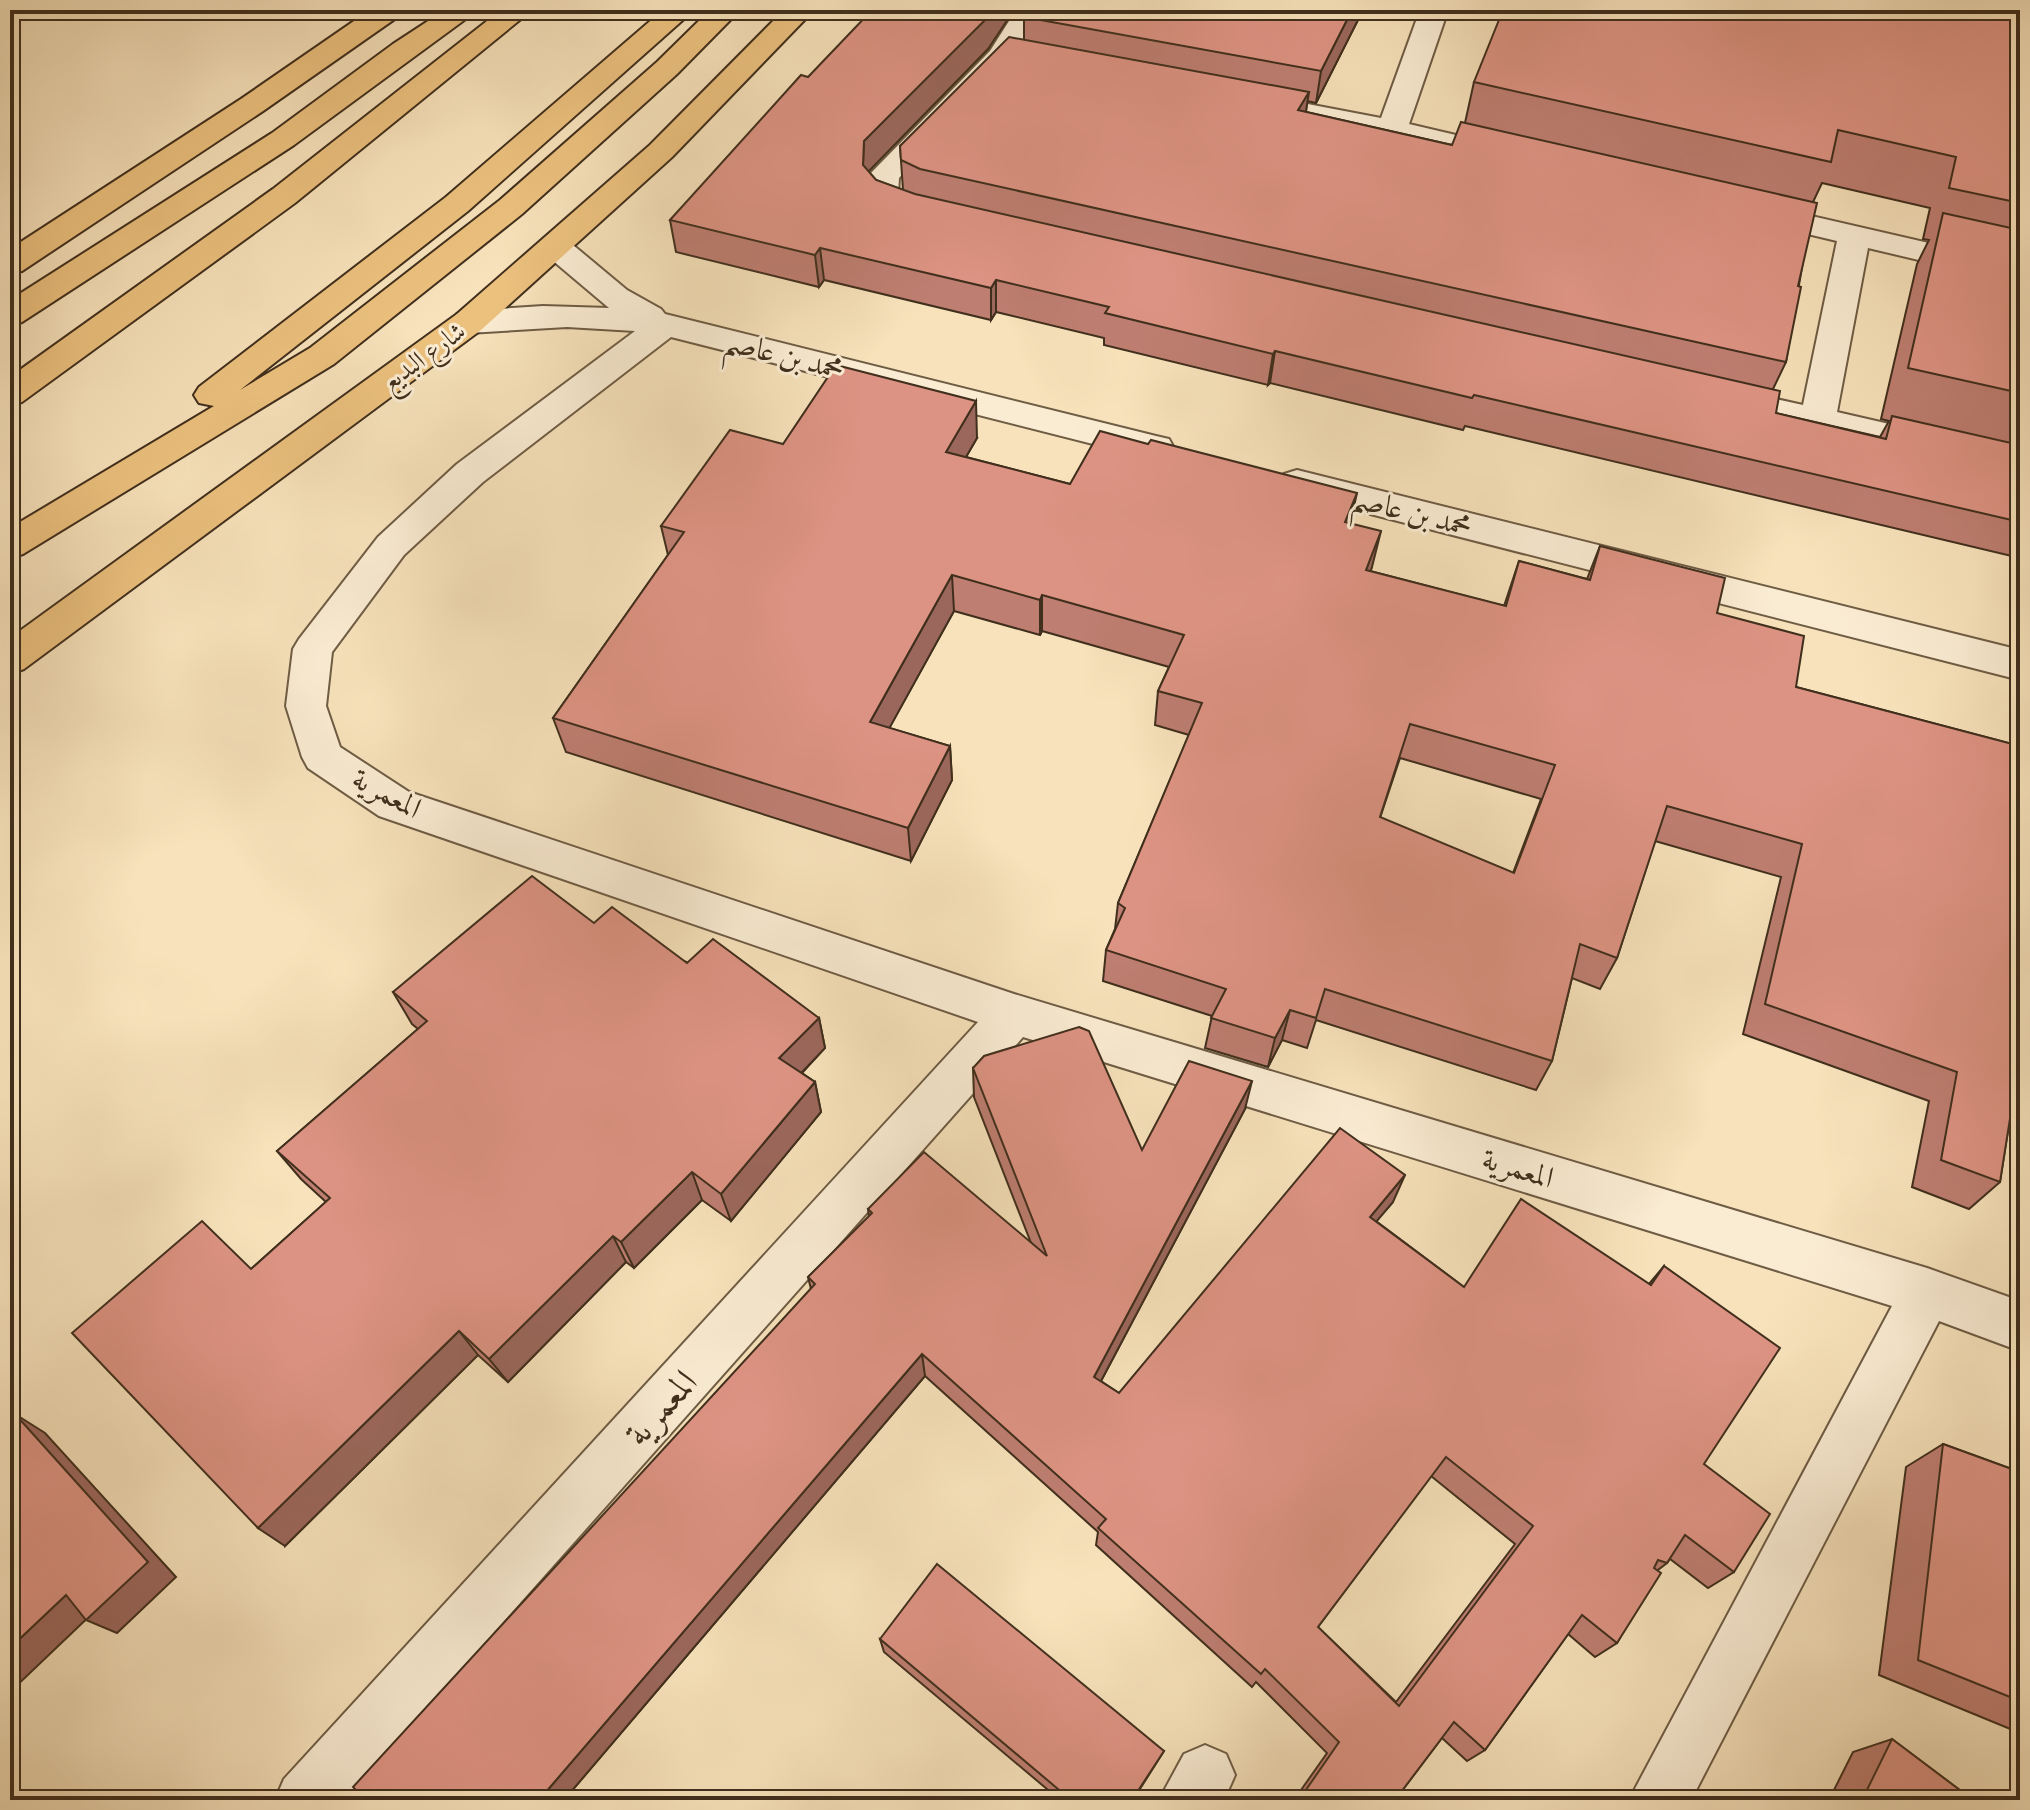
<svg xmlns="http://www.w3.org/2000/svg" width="2030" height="1810" viewBox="0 0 2030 1810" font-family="Alegreya,Amiri,serif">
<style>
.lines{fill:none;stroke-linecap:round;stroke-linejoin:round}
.minor-casing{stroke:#6e5c44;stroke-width:4}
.major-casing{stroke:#402f1d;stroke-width:4}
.highway-casing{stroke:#402f1d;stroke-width:4}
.minor{fill:#faecd3;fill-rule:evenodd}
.major{fill:#ecc17e;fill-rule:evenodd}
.highway{fill:#ecc17e;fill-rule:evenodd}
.wall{fill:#be7e71;stroke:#402f1d;stroke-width:2;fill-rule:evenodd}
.shaded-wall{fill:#9b675c;stroke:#402f1d;stroke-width:2}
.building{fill:#dd9383;stroke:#402f1d;stroke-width:2;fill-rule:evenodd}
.labels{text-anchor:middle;stroke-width:6;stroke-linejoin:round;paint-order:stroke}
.far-street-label{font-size:26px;fill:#402f1d;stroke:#faecd3}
.street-label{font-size:30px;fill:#402f1d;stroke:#faecd3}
.near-street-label{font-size:36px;fill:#402f1d;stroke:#faecd3}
</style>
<rect width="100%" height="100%" fill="#f7e2bb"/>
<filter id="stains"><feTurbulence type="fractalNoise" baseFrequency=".0025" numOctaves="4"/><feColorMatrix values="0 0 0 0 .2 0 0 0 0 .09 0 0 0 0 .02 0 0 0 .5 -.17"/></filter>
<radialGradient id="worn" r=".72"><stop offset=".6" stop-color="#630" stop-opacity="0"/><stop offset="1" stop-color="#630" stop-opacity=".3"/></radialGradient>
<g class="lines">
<g class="minor-casing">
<g id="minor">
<path d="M 1016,10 L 1044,10 L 1011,62 L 899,178 L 898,194 C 910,203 930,203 938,215 L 933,222 C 908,228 878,215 866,192 L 869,175 L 990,51 Z"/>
<path d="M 1420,10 L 1448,10 L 1409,124 L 1524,151 L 1528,157 L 1524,163 L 1513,166 L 1392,138 L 1271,115 L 1260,112 L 1256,106 L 1260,100 L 1271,97 L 1381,118 Z"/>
<path d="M 1755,203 L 2020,264 L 2020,284 L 1868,248 L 1837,412 L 2020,454 L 2020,478 L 1706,405 L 1701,397 L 1706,389 L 1718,386 L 1803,405 L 1837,241 L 1744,219 L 1739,212 L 1744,205 Z"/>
<path d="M 556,237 L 567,240 L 627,290 L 661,309 L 665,314 L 1156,436 L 1169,439 L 1174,448 L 1169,457 L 1156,460 L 671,337 L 483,482 L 404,555 L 332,652 L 326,706 L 340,747 L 409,792 L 1014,994 L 1927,1268 L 2020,1301 L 2020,1351 L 1939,1321 L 1691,1800 L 1629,1800 L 1892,1306 L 1023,1037 L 345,1800 L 275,1800 L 284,1779 L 978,1022 L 379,816 L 308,768 L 302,757 L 286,706 L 293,649 L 299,639 L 378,537 L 457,464 L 635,331 L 567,327 L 469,333 L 457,330 L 452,322 L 457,314 L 469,311 L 543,306 L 609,308 L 545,254 L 540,247 L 545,240 Z"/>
<path d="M 1297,470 L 2020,650 L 2020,680 L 1284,492 L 1279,483 L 1284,474 Z"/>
<path d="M 1205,1745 L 1226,1754 L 1235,1775 L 1224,1800 L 1159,1800 L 1184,1754 Z"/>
</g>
</g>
<g class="major-casing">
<g id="major">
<path d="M 370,10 L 403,10 L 399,16 L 263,111 L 22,271 L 10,274 L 10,249 L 241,99 Z"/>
<path d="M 784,10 L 814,10 L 672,157 L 481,330 L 24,669 L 10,674 L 10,638 L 457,314 L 650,145 Z"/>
</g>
</g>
<g class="highway-casing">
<g id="highway">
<path d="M 445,10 L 478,10 L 294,145 L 22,322 L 10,326 L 10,300 L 272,133 L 393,44 Z"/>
<path d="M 501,10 L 532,10 L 295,203 L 22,402 L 10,405 L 10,377 L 273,189 Z"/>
<path d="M 663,10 L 694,10 L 468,211 L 240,390 L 310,348 L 500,200 L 657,62 L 710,10 L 740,10 L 677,74 L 522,214 L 334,364 L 23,554 L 10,558 L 10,528 L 214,406 L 199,403 L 194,395 L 199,387 L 446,197 Z"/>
</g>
</g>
<use href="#minor" class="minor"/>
<use href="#major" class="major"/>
<use href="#highway" class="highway"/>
</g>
<g class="wall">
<path d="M 1363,10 L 1316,103 L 1307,101 L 1306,112 L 1452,145 L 1465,123 L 1474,82 L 2020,10 L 2020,426 L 2009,443 L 2018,469 L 2020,470 L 2020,558 L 1465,426 L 1463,430 L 1270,383 L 1268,385 L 1104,345 L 1104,338 L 996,312 L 991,320 L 824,280 L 819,287 L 676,252 L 670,220 L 808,77 L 988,49 L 868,171 L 876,180 L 903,190 L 900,146 L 1024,39 L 1024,17 ZM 1822,183 L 1930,208 L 1923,239 L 1929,240 L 1917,264 L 1881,419 L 1889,421 L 1880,437 L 1776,413 L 1773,389 L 1786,362 L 1813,202 Z"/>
<path d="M 977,438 L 966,457 L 1070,484 L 1350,523 L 1372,567 L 1370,571 L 1504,606 L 1519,561 L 1587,579 L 1600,546 L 1717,613 L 1796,687 L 2020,746 L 2020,1108 L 2012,1105 L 2000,1182 L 1969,1209 L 1912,1187 L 1929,1101 L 1743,1034 L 1781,877 L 1655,841 L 1617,958 L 1600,989 L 1572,978 L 1552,1061 L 1536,1090 L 1316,1020 L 1307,1048 L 1282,1040 L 1268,1067 L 1205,1048 L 1212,1016 L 1103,981 L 1106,950 L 1115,929 L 1118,903 L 1189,735 L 1155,725 L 1158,691 L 1169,667 L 1042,631 L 1040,635 L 954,611 L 889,728 L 950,746 L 952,780 L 911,861 L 566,752 L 553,718 L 668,555 L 661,526 L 783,444 ZM 1400,758 L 1541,799 L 1513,873 L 1380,818 Z"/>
<path d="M 594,923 L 819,1018 L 825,1048 L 802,1073 L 815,1082 L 821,1112 L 731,1221 L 702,1200 L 634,1268 L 626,1262 L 508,1382 L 478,1355 L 285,1546 L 251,1269 L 326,1202 L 301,1179 L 277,1151 L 418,1029 L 412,1024 L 393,992 Z"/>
<path d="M 973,1068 L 1142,1150 L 1245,1109 L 1101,1381 L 1119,1393 L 1393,1202 L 1376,1221 L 1464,1287 L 1649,1284 L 1664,1266 L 1704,1464 L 1734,1572 L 1708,1588 L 1670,1559 L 1667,1563 L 1658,1570 L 1617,1643 L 1595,1657 L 1568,1634 L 1485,1750 L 1467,1761 L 1442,1738 L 1395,1800 L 1294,1800 L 1327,1753 L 1256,1682 L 1252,1687 L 1096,1545 L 1098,1532 L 925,1376 L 564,1800 L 365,1800 L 811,1289 L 808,1277 L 869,1217 L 868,1209 L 1031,1243 L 974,1097 ZM 1431,1476 L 1515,1544 L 1396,1702 L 1318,1627 Z"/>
<path d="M 1943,1444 L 2020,1472 L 2020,1733 L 1879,1675 L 1906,1467 Z"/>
<path d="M 880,1639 L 1164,1751 L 1133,1800 L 1060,1800 L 884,1652 Z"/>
<path d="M 1892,1739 L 1973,1800 L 1829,1800 L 1853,1752 Z"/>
</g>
<g class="shaded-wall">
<path d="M 992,10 L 1014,10 L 988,49 L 867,173 L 863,165 L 864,141 Z"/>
<path d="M 1352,10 L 1363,10 L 1316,103 L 1321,71 Z"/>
<path d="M 1309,92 L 1304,124 L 1298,110 Z"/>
<path d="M 820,248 L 824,280 L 819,287 L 815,255 Z"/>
<path d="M 996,280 L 996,312 L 991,320 L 991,288 Z"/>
<path d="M 1275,351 L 1270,383 L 1268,385 L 1273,354 Z"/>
<path d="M 976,401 L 977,438 L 948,488 L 946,452 Z"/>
<path d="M 1357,493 L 1349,529 L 1345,522 Z"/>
<path d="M 1381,531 L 1372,567 L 1358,606 L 1366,570 Z"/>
<path d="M 952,575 L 954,611 L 874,756 L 870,722 Z"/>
<path d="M 1042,595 L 1042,631 L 1040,635 L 1040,600 Z"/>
<path d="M 950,746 L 952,780 L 911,861 L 908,828 Z"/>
<path d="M 1290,1010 L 1282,1040 L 1268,1067 L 1275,1038 Z"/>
<path d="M 819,1018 L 825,1048 L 787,1088 L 779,1058 Z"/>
<path d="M 1252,1081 L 1245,1109 L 1092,1398 L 1094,1377 Z"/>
<path d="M 815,1082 L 821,1112 L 731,1221 L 721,1194 Z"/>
<path d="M 692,1172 L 702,1200 L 634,1268 L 621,1242 Z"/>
<path d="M 1405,1175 L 1393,1202 L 1359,1242 L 1370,1217 Z"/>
<path d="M 613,1236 L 626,1262 L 508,1382 L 489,1359 Z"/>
<path d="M 459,1331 L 478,1355 L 285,1546 L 258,1528 Z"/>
<path d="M 922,1354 L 925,1376 L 564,1800 L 539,1800 Z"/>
<path d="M 15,1414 L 45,1433 L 176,1577 L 117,1633 L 86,1620 Z"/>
<path d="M 66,1595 L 97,1609 L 10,1692 L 10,1648 Z"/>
<path d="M 10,1787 L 21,1800 L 10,1800 Z"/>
</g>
<g class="building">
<path d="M 872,10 L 992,10 L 987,18 L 864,141 L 863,165 L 876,180 L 915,194 L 1780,391 L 1776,413 L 1886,439 L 1892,416 L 2020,445 L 2018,469 L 2020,470 L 2020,522 L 1474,395 L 1472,398 L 1275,351 L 1273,354 L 1105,313 L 1109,307 L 996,280 L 991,288 L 820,248 L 815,255 L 670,220 L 801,75 L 808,77 Z"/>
<path d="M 1028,10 L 1352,10 L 1321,71 L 1024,17 Z"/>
<path d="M 1503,10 L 2020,10 L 2020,203 L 1949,188 L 1956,157 L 1838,130 L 1831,162 L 1474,82 Z"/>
<path d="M 1009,37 L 1309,92 L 1298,110 L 1452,145 L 1461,122 L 1817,203 L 1798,286 L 1801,287 L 1786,362 L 920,169 L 901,160 L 900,146 Z"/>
<path d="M 1943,213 L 2020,230 L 2020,393 L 1908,368 Z"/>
<path d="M 836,365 L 976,401 L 946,452 L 1070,484 L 1100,431 L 1148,444 L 1151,440 L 1357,493 L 1345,522 L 1381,531 L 1366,570 L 1506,606 L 1519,561 L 1590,580 L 1600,546 L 1725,578 L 1717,613 L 1804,636 L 1796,687 L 2020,746 L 2020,1068 L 2018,1068 L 2000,1182 L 1941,1160 L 1957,1072 L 1765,1004 L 1802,844 L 1667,806 L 1617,958 L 1580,944 L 1552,1061 L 1325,989 L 1316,1018 L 1290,1010 L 1275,1038 L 1211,1018 L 1226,989 L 1106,950 L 1125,908 L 1118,903 L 1202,703 L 1158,691 L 1184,635 L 1042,595 L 1040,600 L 952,575 L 870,722 L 950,746 L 908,828 L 553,718 L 684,532 L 661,526 L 730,430 L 783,444 ZM 1410,724 L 1555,765 L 1514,873 L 1380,817 Z"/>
<path d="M 532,876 L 594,923 L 612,907 L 687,963 L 713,939 L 819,1018 L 779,1058 L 815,1082 L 721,1194 L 692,1172 L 621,1242 L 613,1236 L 489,1359 L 459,1331 L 258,1528 L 72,1333 L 202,1221 L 251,1269 L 330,1198 L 277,1151 L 427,1021 L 393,992 Z"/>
<path d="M 1079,1027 L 1089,1031 L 1142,1150 L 1189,1061 L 1252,1081 L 1094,1377 L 1119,1393 L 1340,1128 L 1405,1175 L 1370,1217 L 1464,1287 L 1521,1199 L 1651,1285 L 1664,1266 L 1780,1348 L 1704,1464 L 1770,1514 L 1734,1572 L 1685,1535 L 1667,1563 L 1658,1560 L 1654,1568 L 1661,1573 L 1617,1643 L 1582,1615 L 1485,1750 L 1454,1722 L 1395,1800 L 1299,1800 L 1339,1742 L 1265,1669 L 1261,1674 L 1098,1528 L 1106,1519 L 922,1354 L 539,1800 L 365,1800 L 353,1787 L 815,1284 L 808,1277 L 872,1213 L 868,1209 L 924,1152 L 1047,1256 L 973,1068 L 984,1056 ZM 1446,1457 L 1533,1526 L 1399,1706 L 1318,1627 Z"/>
<path d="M 15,1414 L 148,1562 L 86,1620 L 66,1595 L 10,1648 L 10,1418 Z"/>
<path d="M 1943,1444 L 2020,1472 L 2020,1701 L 1918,1660 Z"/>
<path d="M 937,1564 L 1164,1751 L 1132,1800 L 1071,1800 L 880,1639 Z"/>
<path d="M 1892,1739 L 1973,1800 L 1862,1800 Z"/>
</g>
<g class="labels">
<g class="far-street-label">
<text transform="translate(423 356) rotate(-36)" y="9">شارع البديع</text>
</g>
<g class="street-label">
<text transform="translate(784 355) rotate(14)" y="10">محمد بن عاصم</text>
<text transform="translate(1412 512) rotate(14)" y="10">محمد بن عاصم</text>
<text transform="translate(387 793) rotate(28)" y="10">المعمرية</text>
<text transform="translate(1518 1168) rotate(17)" y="10">المعمرية</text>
</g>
<g class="near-street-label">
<text transform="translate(660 1407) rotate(-48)" y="13">المعمرية</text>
</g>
</g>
<rect width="2030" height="1810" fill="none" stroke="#f7e2bb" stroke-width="40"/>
<rect x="12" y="12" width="2006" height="1786" fill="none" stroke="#402f1d" stroke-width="4"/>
<rect x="20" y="20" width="1990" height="1770" fill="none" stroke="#402f1d" stroke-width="2"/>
<rect width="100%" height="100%" filter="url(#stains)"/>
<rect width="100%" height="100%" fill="url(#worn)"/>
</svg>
